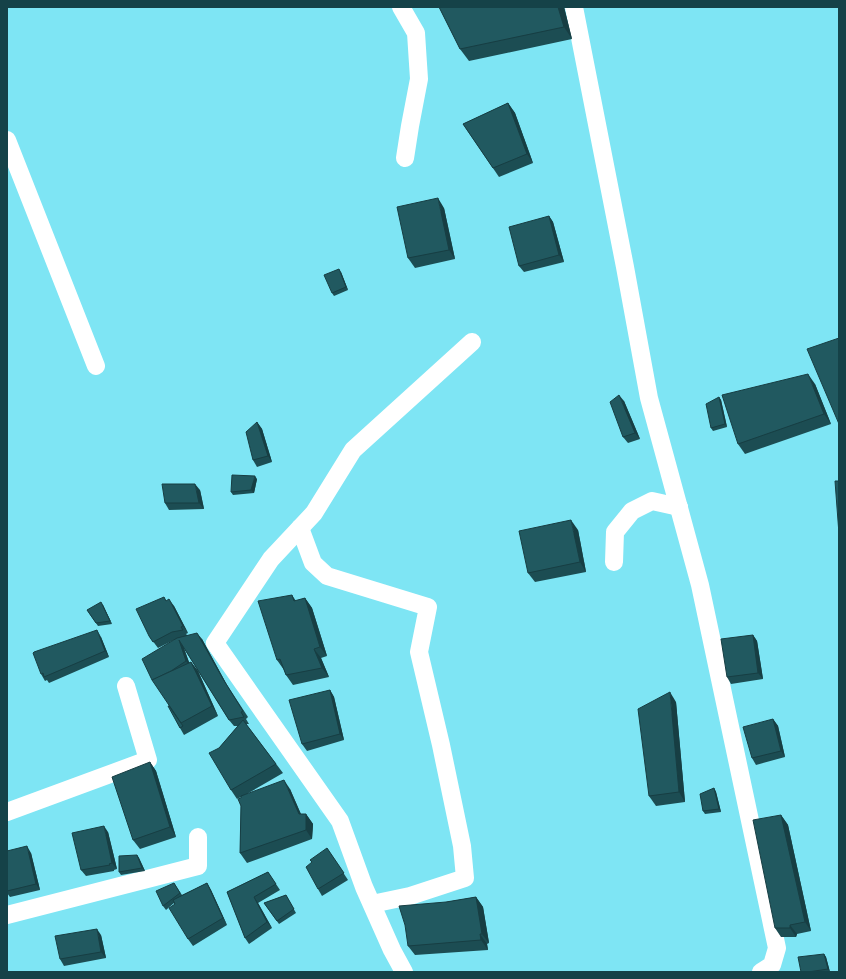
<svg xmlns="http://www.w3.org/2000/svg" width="846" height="979" viewBox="0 0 846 979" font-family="'Crimson Pro',serif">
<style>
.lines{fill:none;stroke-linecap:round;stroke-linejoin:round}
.street{stroke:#fff;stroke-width:18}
.wall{fill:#1c4d53}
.shaded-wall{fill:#173e43}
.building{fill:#215960;stroke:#173e43}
</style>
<rect width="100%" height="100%" fill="#7ee5f4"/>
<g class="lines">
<g class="street">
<path d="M 401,7 L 416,33 L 419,79 L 410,126 L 405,158"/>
<path d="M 574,7 L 625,267 L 649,398 L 700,585 L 777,948 L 772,965 L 761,972"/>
<path d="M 7,140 L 96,366"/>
<path d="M 300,528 L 313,563 L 327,576 L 428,607 L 419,652 L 441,745 L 462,846 L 465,878 L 410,896 L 372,904"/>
<path d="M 614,562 L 615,532 L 632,511 L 652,501 L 679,507"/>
<path d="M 7,812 L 148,760 L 126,686"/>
<path d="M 7,915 L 198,866 L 198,837"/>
<path d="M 404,972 L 392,950 L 364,887 L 340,821 L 215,643 L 271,559 L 314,513 L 353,450 L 472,342"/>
</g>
</g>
<g class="wall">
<path d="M 439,7 L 564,7 L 572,39 L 469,61 L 460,49 Z"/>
<path d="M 508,103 L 515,113 L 533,163 L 499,177 L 463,124 Z"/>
<path d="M 444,208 L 455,259 L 415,268 L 408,258 Z"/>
<path d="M 549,216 L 553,222 L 564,262 L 524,272 L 519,266 Z"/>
<path d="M 341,272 L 348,290 L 334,296 L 332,293 Z"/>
<path d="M 815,384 L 831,424 L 745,454 L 738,444 Z"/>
<path d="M 719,397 L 721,400 L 727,427 L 713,431 L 711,428 Z"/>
<path d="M 624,401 L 640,439 L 628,443 L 623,437 Z"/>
<path d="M 257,422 L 262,429 L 272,462 L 257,467 L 253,460 Z"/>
<path d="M 257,479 L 254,493 L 233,495 L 231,492 Z"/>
<path d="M 200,490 L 204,509 L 169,510 L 165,503 Z"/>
<path d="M 578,530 L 586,572 L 535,582 L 528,573 Z"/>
<path d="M 292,595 L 296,601 L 305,598 L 312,608 L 327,656 L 321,658 L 329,677 L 293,685 L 286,675 L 284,670 L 277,660 Z"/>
<path d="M 164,597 L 166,601 L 174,606 L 188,633 L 186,634 L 187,635 L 202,639 L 227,685 L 248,717 L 246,719 L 249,724 L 246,724 L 283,773 L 245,795 L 290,789 L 301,814 L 306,814 L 313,824 L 312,839 L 247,863 L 240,853 L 241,797 L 237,799 L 231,790 L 219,748 L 238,726 L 234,726 L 229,720 L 184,648 L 189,663 L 191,662 L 198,671 L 218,716 L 184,735 L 180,728 L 169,706 L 174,640 L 158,648 L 149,636 Z"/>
<path d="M 103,605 L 112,624 L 98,626 L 87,610 Z"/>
<path d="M 753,635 L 757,641 L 763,679 L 731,684 L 727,677 Z"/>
<path d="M 101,637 L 109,657 L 49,683 L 47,680 L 45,681 L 41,674 Z"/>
<path d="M 330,690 L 334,697 L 344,740 L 307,751 L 302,744 Z"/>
<path d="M 676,702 L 685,802 L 656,806 L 649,796 Z"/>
<path d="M 773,719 L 778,726 L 785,757 L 756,765 L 752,758 Z"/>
<path d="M 150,762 L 156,771 L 176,837 L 140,849 L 133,840 Z"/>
<path d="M 714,788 L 716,792 L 721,812 L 705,814 L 703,811 Z"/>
<path d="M 781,815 L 788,825 L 811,931 L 797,934 L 796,937 L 781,937 L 775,928 Z"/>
<path d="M 108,832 L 117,869 L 114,870 L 114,871 L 86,876 L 81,870 Z"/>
<path d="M 327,848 L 348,880 L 322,896 L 318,889 Z"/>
<path d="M 7,851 L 31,853 L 40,890 L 10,897 L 7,893 Z"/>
<path d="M 137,855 L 139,858 L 145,871 L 121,875 L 119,872 Z"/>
<path d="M 268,872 L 280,890 L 258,903 L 272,928 L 249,944 L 245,938 L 227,892 Z"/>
<path d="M 174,883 L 182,895 L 207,883 L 211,890 L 227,925 L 193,946 L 188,939 L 174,903 L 166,910 L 163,906 Z"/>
<path d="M 286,895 L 296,913 L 279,924 L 264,903 Z"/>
<path d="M 476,897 L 483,907 L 489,943 L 487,944 L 488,950 L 415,955 L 408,946 L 446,902 Z"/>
<path d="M 101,935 L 106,958 L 64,966 L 60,959 Z"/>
<path d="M 824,954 L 826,957 L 830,972 L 801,972 Z"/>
</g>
<g class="shaded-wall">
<path d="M 558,7 L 564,7 L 572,39 L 564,27 Z"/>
<path d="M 508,103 L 515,113 L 533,163 L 527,154 Z"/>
<path d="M 438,198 L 444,208 L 455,259 L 449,250 Z"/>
<path d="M 549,216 L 553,222 L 564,262 L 559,255 Z"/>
<path d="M 339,269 L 341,272 L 348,290 L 346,287 Z"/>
<path d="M 808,374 L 815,384 L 831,424 L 824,414 Z"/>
<path d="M 619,395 L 624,401 L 640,439 L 635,433 Z"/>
<path d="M 719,397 L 721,400 L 727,427 L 725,424 Z"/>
<path d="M 257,422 L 262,429 L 272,462 L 268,456 Z"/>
<path d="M 255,476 L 257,479 L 254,493 L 251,490 Z"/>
<path d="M 195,484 L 200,490 L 204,509 L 199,503 Z"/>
<path d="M 571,520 L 578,530 L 586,572 L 580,562 Z"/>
<path d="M 305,598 L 312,608 L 327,656 L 320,647 Z"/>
<path d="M 169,599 L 174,606 L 188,633 L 183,626 Z"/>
<path d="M 101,602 L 103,605 L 112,624 L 110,621 Z"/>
<path d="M 97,630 L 101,637 L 109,657 L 105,651 Z"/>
<path d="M 197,633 L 202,639 L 227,685 L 248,717 L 223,679 Z"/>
<path d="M 753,635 L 757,641 L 763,679 L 758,673 Z"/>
<path d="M 179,640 L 183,646 L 191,667 L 186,661 Z"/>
<path d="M 314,649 L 321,658 L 329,677 L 322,668 Z"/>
<path d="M 191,662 L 198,671 L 218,716 L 212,706 Z"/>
<path d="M 330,690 L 334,697 L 344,740 L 340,734 Z"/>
<path d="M 670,692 L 676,702 L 685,802 L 679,792 Z"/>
<path d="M 773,719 L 778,726 L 785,757 L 781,751 Z"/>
<path d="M 150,762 L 156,771 L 176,837 L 170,827 Z"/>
<path d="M 284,780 L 290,789 L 305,824 L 299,814 Z"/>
<path d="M 714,788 L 716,792 L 721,812 L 719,809 Z"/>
<path d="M 306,814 L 313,824 L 312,839 L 306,830 Z"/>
<path d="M 781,815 L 788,825 L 811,931 L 805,922 Z"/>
<path d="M 104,826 L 108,832 L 117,869 L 112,863 Z"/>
<path d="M 27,846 L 31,853 L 40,890 L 36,884 Z"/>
<path d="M 137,855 L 139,858 L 145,871 L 142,868 Z"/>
<path d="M 207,883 L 211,890 L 227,925 L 223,918 Z"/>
<path d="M 254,897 L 258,903 L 272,928 L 267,922 Z"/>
<path d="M 476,897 L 483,907 L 489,943 L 482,934 Z"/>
<path d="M 790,925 L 797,934 L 796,937 L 790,928 Z"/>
<path d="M 97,929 L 101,935 L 106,958 L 101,952 Z"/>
<path d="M 480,934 L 487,944 L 488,950 L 481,940 Z"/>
<path d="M 824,954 L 826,957 L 830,972 L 828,969 Z"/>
</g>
<g class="building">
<path d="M 439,7 L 558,7 L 564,27 L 460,49 Z"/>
<path d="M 508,103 L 527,154 L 493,168 L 463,124 Z"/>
<path d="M 438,198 L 449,250 L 408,258 L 397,207 Z"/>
<path d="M 549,216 L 559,255 L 519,266 L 509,227 Z"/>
<path d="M 339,269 L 346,287 L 332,293 L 324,275 Z"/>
<path d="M 839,338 L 839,424 L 807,349 Z"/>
<path d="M 808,374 L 824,414 L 738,444 L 722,395 Z"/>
<path d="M 619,395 L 635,433 L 623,437 L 610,402 Z"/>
<path d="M 719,397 L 725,424 L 711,428 L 706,404 Z"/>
<path d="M 257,422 L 268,456 L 253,460 L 246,432 Z"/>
<path d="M 232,475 L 255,476 L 251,490 L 231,492 Z"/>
<path d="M 835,481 L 839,481 L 839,534 Z"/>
<path d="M 162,484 L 195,484 L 199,503 L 165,503 Z"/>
<path d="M 571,520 L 580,562 L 528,573 L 519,531 Z"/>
<path d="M 292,595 L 294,601 L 305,598 L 320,647 L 314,649 L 322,668 L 286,675 L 280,659 L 277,660 L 258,601 Z"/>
<path d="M 164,597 L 166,601 L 169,599 L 183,626 L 181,627 L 183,630 L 172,632 L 153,642 L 149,636 L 136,609 Z"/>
<path d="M 101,602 L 110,621 L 96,623 L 87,610 Z"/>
<path d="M 97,630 L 105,651 L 44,677 L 43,673 L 41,674 L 33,653 L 34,652 Z"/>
<path d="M 197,633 L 223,679 L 243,711 L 241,712 L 244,717 L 229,720 L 179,640 L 186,661 L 171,671 L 152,680 L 142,659 L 177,638 Z"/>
<path d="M 753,635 L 758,673 L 727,677 L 721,639 Z"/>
<path d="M 191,662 L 212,706 L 181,723 L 152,680 Z"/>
<path d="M 330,690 L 340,734 L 302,744 L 289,700 Z"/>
<path d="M 670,692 L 679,792 L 649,796 L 638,709 Z"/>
<path d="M 168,706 L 169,706 L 183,726 L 180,728 Z"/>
<path d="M 773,719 L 781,751 L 752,758 L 743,727 Z"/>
<path d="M 243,720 L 276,764 L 231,790 L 209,753 L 219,748 Z"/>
<path d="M 150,762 L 170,827 L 133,840 L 112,777 Z"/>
<path d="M 284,780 L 299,814 L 306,814 L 306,830 L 240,853 L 241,806 L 238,799 L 241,798 L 241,796 Z"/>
<path d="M 714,788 L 719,809 L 703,811 L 700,794 Z"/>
<path d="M 781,815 L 805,922 L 790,925 L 790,928 L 775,928 L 753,820 Z"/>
<path d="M 104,826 L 112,863 L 109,864 L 110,865 L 81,870 L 72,833 Z"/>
<path d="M 27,846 L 36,884 L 7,891 L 7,851 Z"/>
<path d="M 327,848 L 344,873 L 318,889 L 306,867 L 312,862 L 310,860 Z"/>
<path d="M 137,855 L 142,868 L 119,872 L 119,856 Z"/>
<path d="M 268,872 L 276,884 L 254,897 L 267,922 L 245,938 L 227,892 Z"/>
<path d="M 174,883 L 180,893 L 163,906 L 156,891 Z"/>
<path d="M 207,883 L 223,918 L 188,939 L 169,908 L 175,904 L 173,900 Z"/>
<path d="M 286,895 L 294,909 L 277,921 L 264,903 Z"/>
<path d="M 476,897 L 482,934 L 480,934 L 481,940 L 408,946 L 405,925 L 399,906 L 446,902 Z"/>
<path d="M 97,929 L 101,952 L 60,959 L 55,936 Z"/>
<path d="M 824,954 L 828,969 L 808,972 L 801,972 L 798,957 Z"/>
</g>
<rect width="846" height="979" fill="none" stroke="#154248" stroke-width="16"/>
</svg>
